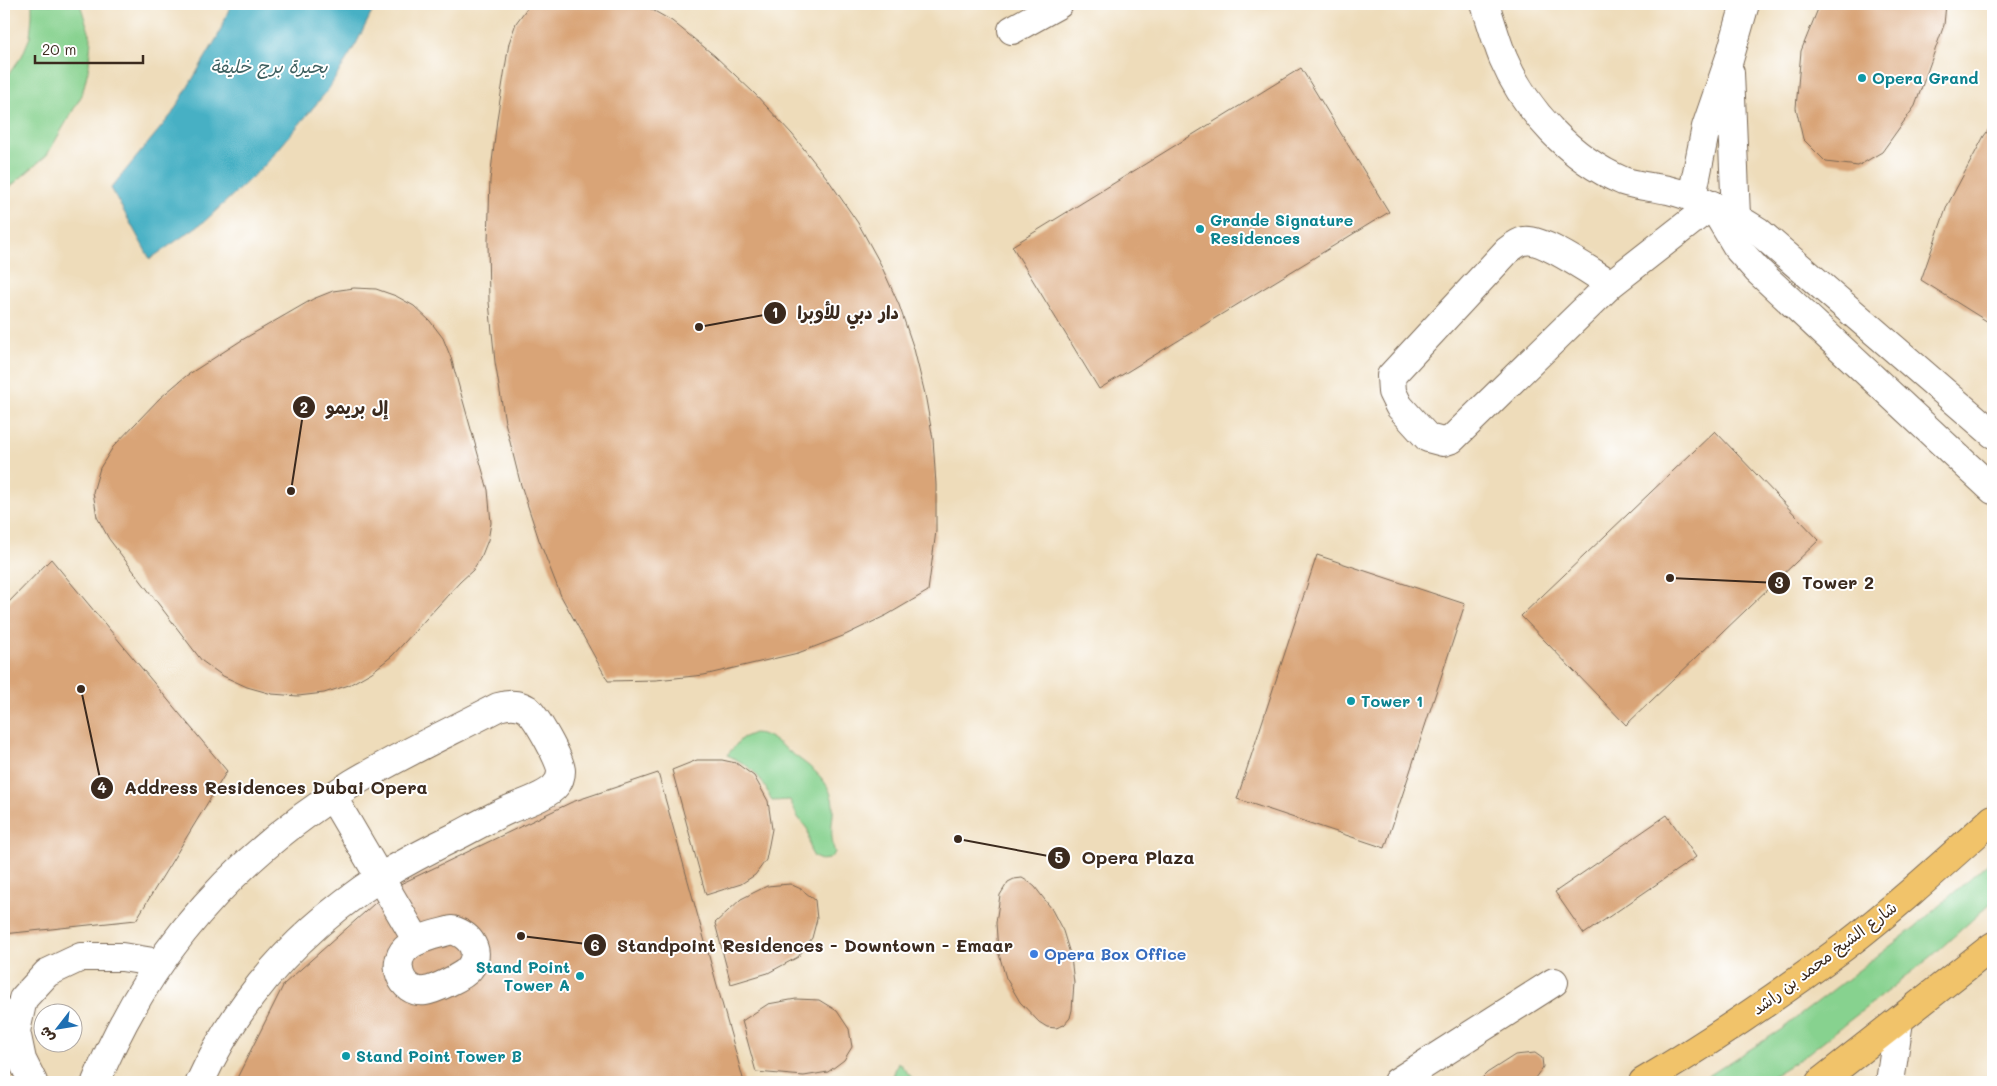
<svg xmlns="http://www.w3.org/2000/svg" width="1997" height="1086" viewBox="0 0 1997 1086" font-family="Mali,'Playpen Sans Arabic',sans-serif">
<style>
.green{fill:#87d28f;stroke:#617e56}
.water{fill:#46b0c4;stroke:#406d71}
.building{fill:#d9a477}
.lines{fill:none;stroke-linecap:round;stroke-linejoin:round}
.minor-casing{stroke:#7a6855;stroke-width:30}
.major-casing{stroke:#7a6855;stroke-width:30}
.minor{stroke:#fff;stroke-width:28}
.major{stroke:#f1c36a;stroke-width:28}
.culture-dot{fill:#0f9aa8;stroke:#fff;stroke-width:2}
.shop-dot{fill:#3f7fe0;stroke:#fff;stroke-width:2}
.labels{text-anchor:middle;stroke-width:4;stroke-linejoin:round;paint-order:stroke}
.culture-label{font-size:16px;font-weight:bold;fill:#0d838f;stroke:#fff;text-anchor:start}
.shop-label{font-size:16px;font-weight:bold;fill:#366cbe;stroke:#fff;text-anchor:start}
.street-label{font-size:16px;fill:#3b2a1e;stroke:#fff}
.water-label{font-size:18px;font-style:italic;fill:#3f6060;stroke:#fff}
.leader{fill:none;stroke:#3b2a1e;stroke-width:2}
.callout-dot{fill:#3b2a1e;stroke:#fff;stroke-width:2}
.mark-label{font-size:15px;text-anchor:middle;font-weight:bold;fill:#fff}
.callout-label{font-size:18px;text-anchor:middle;font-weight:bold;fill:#3b2a1e;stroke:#fff;stroke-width:4;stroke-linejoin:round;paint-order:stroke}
</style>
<rect width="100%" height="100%" fill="#fff"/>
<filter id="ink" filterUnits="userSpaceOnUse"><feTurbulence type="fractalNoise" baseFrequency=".02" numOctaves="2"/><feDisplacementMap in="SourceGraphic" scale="10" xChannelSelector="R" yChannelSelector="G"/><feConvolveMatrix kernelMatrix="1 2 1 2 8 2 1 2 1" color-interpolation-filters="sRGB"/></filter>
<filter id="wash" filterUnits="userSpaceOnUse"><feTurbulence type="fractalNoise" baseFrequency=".0096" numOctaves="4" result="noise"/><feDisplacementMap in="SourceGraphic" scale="20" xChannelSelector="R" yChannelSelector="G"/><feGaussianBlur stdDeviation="1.12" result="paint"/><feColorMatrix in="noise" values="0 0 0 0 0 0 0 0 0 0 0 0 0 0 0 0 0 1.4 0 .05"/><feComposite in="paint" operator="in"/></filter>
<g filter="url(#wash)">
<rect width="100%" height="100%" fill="#eedcba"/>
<g class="green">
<path d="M 32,4 L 80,4 L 91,38 L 89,66 L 82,95 L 47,155 L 4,192 L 4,80 L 22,56 L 30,37 L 32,16 Z"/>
<path d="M 754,733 C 768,733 779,744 790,752 C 813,769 836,783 833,815 C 831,829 831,840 835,853 L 829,859 L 821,860 L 814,857 L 810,850 L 808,830 L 797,816 L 790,800 L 772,801 C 761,776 752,766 727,755 L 742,738 Z"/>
<path d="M 1993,858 L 1993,901 L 1932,956 L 1803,1057 L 1763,1082 L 1699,1082 L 1782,1029 L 1915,927 Z"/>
<path d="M 898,1062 L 914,1080 L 915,1082 L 891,1082 Z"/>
</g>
<path class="water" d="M 231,4 L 376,4 L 356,44 L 328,90 L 266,164 L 205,221 L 150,259 L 111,188 L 172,114 L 218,36 Z"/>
<g id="blocks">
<g class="building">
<path d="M 530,4 L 642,4 L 672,21 L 715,56 L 755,94 L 792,134 L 827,178 L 858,223 L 880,263 L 899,305 L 914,349 L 925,394 L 933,439 L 936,485 L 936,531 L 928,591 L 887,615 L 843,636 L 798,653 L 704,675 L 656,680 L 608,681 L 561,596 L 539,540 L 520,482 L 505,422 L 495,362 L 489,302 L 488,241 L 490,180 L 497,119 L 509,43 L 516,23 Z"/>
<path d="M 1820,4 L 1946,4 L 1944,25 L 1915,106 L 1882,152 L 1858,166 L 1826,162 L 1803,139 L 1796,108 L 1801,51 Z"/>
<path d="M 1301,68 L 1389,212 L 1099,389 L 1012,246 Z"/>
<path d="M 1993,124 L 1993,325 L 1921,280 L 1947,206 L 1984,136 Z"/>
<path d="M 354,288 L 376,289 L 396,296 L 414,306 L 430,321 L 443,338 L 451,358 L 488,490 L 491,523 L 488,540 L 482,555 L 473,570 L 460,582 L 392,656 L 372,672 L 349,685 L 324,693 L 298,696 L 272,694 L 247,687 L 223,676 L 202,661 L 109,539 L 97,517 L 93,492 L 100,468 L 113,447 L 160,398 L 186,376 L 242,340 L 313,299 L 333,291 Z"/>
<path d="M 1715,431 L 1819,540 L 1626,725 L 1521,616 Z"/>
<path d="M 1317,555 L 1465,604 L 1385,848 L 1237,799 Z"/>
<path d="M 51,559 L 227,771 L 136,920 L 4,934 L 4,607 Z"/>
<path d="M 697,760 L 722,760 L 736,763 L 754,776 L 768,801 L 772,829 L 766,860 L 755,875 L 741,884 L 706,895 L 672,770 Z"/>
<path d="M 658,773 L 744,1082 L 235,1082 L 284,984 L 392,888 L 572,802 Z"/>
<path d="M 1667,815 L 1696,857 L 1584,934 L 1555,892 Z"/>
<path d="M 1022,878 L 1029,882 L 1035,887 L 1051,908 L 1063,931 L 1071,957 L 1074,983 L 1072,1010 L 1070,1018 L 1064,1025 L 1056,1028 L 1047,1027 L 1039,1022 L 1020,1002 L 1006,978 L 998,951 L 996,923 L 1000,895 L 1008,882 L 1014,879 Z"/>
<path d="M 790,884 L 801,889 L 815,900 L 817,919 L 812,938 L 798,957 L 768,973 L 731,984 L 715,923 L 741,899 L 767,886 Z"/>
<path d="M 796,999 L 819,1000 L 837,1011 L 849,1029 L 852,1047 L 844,1060 L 828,1072 L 804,1076 L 756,1072 L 742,1021 L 768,1004 Z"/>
<path d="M 1535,1053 L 1542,1058 L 1543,1067 L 1532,1082 L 1478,1082 L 1487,1073 L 1515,1055 Z"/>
</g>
</g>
</g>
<g filter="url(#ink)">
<use href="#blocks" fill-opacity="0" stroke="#7a6855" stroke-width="1"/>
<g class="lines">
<g class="minor-casing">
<g id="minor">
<path d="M 1485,4 C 1491,22 1496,40 1503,58 C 1525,110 1571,159 1623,181 C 1637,186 1654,187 1668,190 C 1701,198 1730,213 1758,231 L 1993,434"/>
<path d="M 1012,30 L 1059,4"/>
<path d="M 1730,73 L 1736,216"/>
<path d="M 1692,197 L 1706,127 L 1729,60 L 1745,4"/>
<path d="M 1712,205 L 1739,250 L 1757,270 L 1993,490"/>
<path d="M 1611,284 C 1594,274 1542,237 1524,241 C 1518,242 1512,247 1507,251 L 1391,376 L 1392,392 L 1399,406 L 1428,438 L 1443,442 L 1452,439 L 1611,284 L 1712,205"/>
<path d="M 332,796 L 417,941"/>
<path d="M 452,930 C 470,935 483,952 469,969 C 464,976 434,990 425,991 C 400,994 389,960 409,946 C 420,937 438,934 452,930 Z"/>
<path d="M 33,1082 L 22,1060 L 16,1031 L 23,999 L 47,973 L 81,957 L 122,957 L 159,963"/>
<path d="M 96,1082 C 148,954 236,855 353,783 C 400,755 450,732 498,707 C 508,704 518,703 527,709 C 536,716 561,760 561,771 C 561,776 559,782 556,785 C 548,796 522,804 510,809 C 492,817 476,826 459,835 C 432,848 405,862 379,878 C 301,929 239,997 200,1082"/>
<path d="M 1397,1082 L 1554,982"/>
<path d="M 1890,1082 L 1899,1021"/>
</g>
</g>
<g class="major-casing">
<g id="major">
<path d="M 1643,1082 C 1712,1041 1779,995 1844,947 C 1896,907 1944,863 1993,819"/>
<path d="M 1820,1082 L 1993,946"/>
</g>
</g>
<use href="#minor" class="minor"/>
<use href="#major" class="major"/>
</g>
</g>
<g class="culture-dot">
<circle cx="1862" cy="78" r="5"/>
<circle cx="1200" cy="229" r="5"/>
<circle cx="1351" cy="701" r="5"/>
<circle cx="580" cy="976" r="5"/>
<circle cx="346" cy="1056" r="5"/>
</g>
<circle class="shop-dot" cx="1034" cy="954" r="5"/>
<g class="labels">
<g class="culture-label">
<text x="1872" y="84">Opera Grand</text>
<text x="1210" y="226">Grande Signature<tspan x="1210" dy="18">Residences</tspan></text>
<text x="1361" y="707">Tower 1</text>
<text x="570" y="973" text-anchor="end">Stand Point<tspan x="570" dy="18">Tower A</tspan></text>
<text x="356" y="1062">Stand Point Tower B</text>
</g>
<g class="shop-label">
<text x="1044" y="960">Opera Box Office</text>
</g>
<g class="street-label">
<text transform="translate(1824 958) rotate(-37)" y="6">شارع الشيخ محمد بن راشد</text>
</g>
<g class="water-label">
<text x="269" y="73">بحيرة برج خليفة</text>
</g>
</g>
<path class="leader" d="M699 327L775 313M291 491L304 407M1670 578L1779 583M81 689L102 788M958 839L1059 858M521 936L595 945"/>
<g class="callout-dot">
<circle cx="699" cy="327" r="5"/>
<circle cx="291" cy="491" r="5"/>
<circle cx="1670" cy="578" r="5"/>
<circle cx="81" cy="689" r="5"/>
<circle cx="958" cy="839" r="5"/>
<circle cx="521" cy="936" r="5"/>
<circle cx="775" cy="313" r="12"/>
<circle cx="304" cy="407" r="12"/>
<circle cx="1779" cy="583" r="12"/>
<circle cx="102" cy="788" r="12"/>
<circle cx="1059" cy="858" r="12"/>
<circle cx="595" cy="945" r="12"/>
</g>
<g class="mark-label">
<text x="775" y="318">1</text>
<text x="304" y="413">2</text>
<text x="1779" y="588">3</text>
<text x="102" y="793">4</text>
<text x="1059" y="863">5</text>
<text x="595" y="951">6</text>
</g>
<g class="callout-label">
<text x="848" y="319">دار دبي للأوبرا</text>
<text x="357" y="414">إل بريمو</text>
<text x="1838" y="589">Tower 2</text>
<text x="276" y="794">Address Residences Dubai Opera</text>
<text x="1138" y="864">Opera Plaza</text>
<text x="815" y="952">Standpoint Residences - Downtown - Emaar</text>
</g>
<rect width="1997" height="1086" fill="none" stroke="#fff" stroke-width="20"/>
<g transform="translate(58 1028) rotate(239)"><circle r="24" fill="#ffffff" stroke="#b1aaa5"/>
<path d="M0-4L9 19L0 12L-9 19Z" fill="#1f6fb2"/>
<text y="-8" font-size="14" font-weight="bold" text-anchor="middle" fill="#3b2a1e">ش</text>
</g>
<path d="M35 55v8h108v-8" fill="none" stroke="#3b2a1e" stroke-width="2.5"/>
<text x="42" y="55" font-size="15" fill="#3b2a1e" stroke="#ffffff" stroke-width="4" paint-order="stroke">20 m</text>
</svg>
